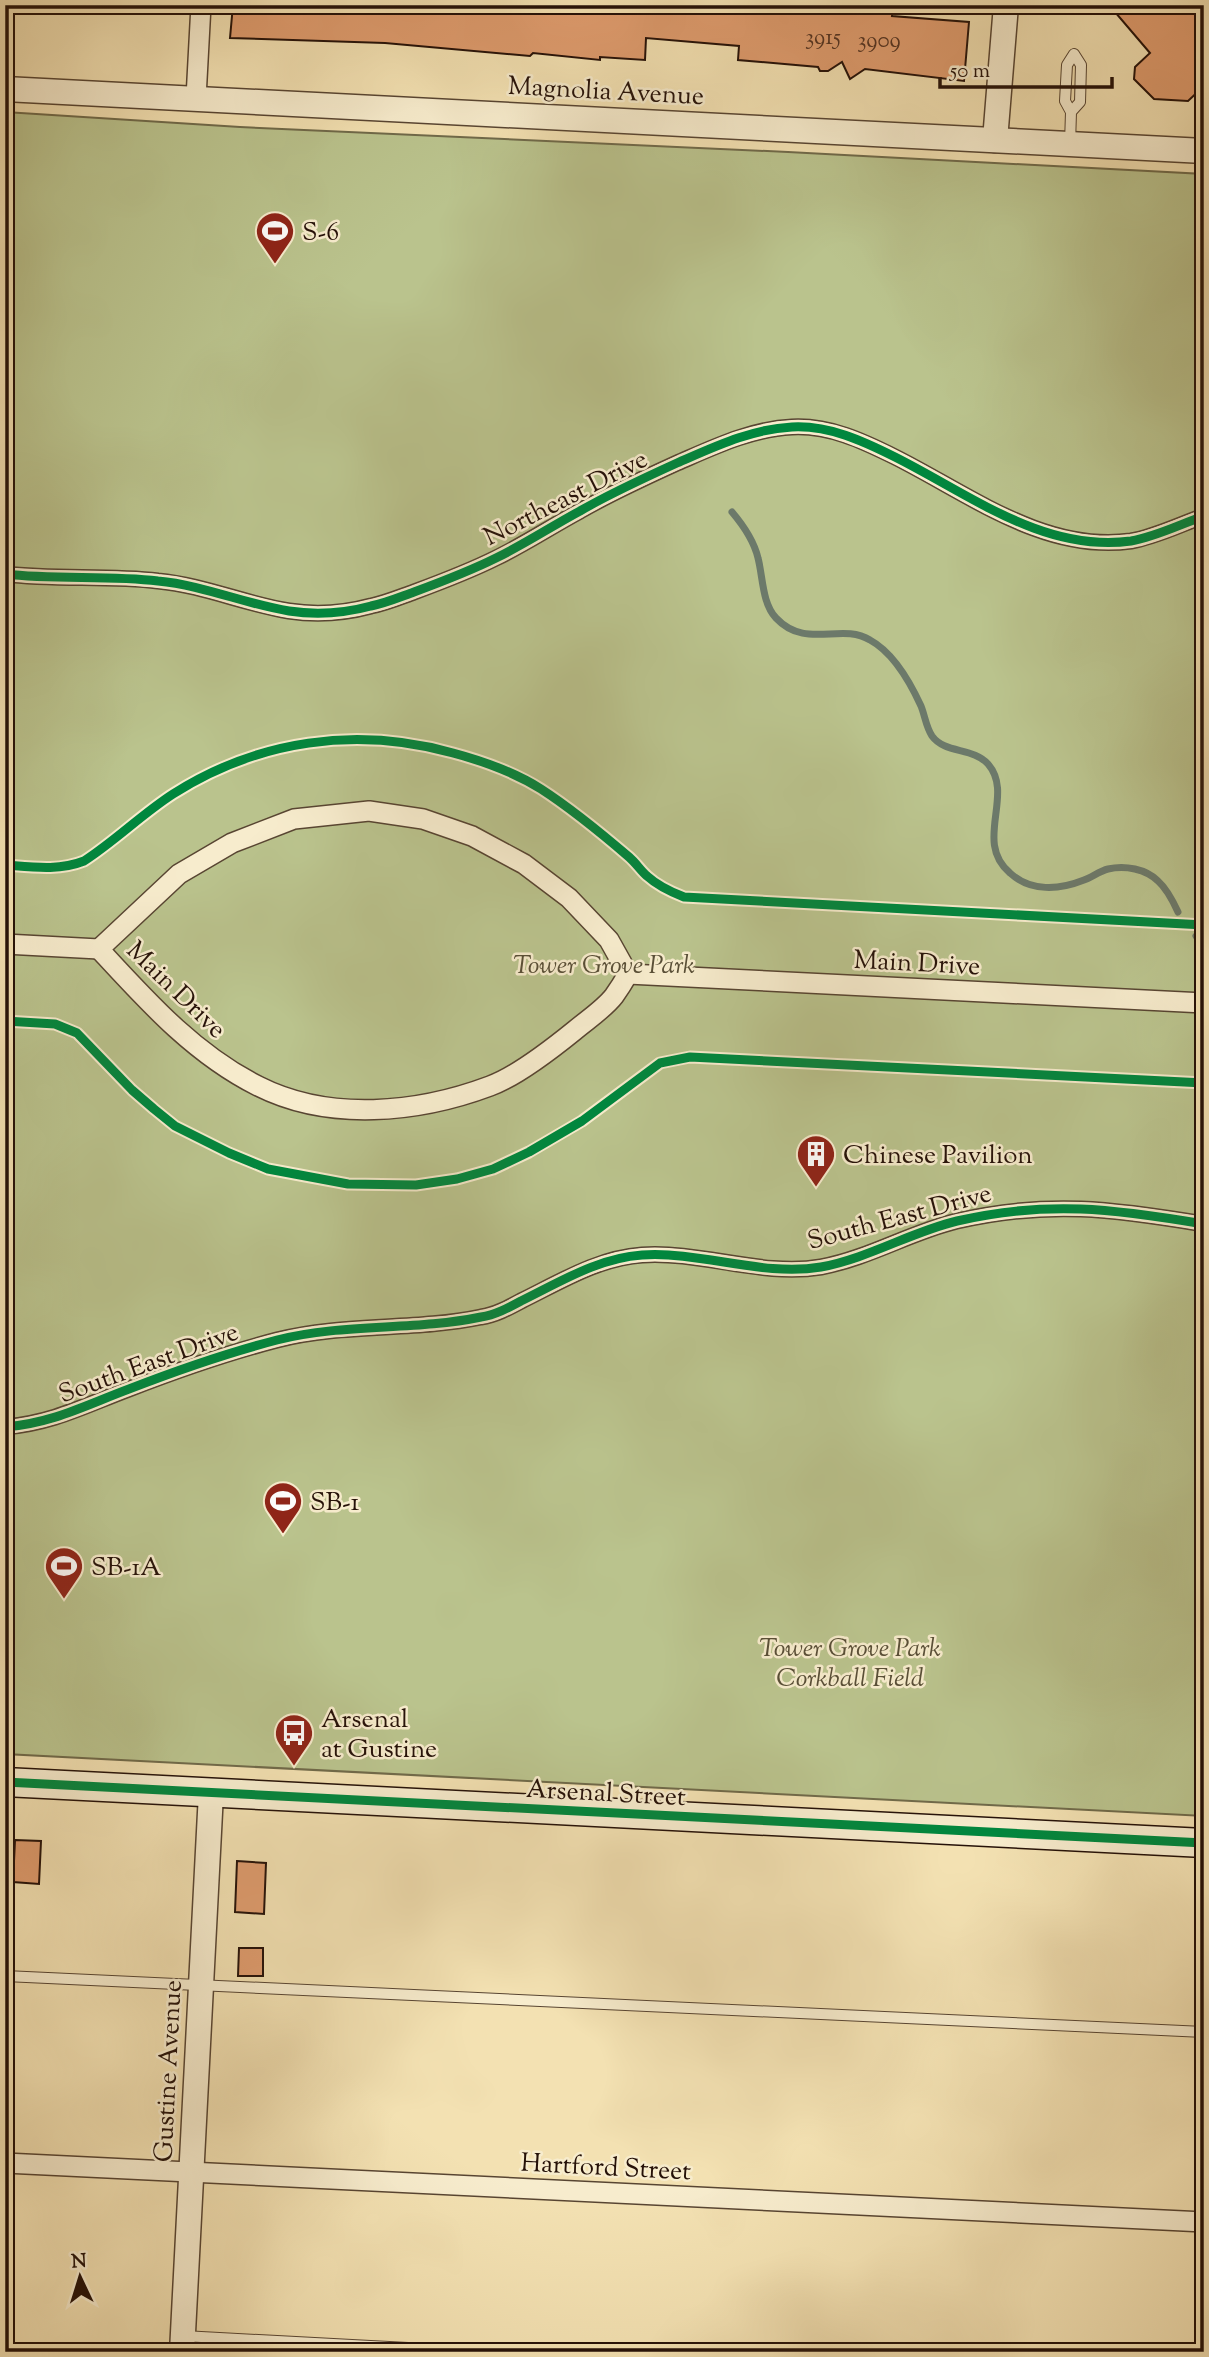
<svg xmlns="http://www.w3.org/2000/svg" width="1209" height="2357" viewBox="0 0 1209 2357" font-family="'Sorts Mill Goudy',serif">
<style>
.green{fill:#bac38d;stroke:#706a4a;stroke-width:2}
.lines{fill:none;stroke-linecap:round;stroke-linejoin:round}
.stream{stroke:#6c796a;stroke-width:7}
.building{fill:#df9c6e;stroke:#251108;stroke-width:2}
.service-casing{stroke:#584532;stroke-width:12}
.pedestrian-casing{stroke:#584532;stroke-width:17}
.minor-casing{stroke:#584532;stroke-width:22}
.tertiary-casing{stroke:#584532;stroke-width:27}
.secondary-casing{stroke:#251108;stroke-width:31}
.service{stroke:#f7eccd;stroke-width:10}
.pedestrian{stroke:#f7eccd;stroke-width:14}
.minor{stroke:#f7eccd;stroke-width:19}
.tertiary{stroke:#f7eccd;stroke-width:24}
.secondary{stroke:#f7eccd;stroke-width:28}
.cycleway-casing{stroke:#f7eccd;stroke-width:13}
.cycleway{stroke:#00873e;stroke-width:9}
.labels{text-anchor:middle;stroke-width:5;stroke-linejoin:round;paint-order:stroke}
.number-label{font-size:23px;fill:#543422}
.street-label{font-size:26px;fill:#251108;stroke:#f7eccd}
.poi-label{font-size:26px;fill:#251108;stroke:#f7eccd;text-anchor:start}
.park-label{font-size:26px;font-style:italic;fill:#594f37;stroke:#f7eccd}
</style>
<rect width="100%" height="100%" fill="#f3e1b2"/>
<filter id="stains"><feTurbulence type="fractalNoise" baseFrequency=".00286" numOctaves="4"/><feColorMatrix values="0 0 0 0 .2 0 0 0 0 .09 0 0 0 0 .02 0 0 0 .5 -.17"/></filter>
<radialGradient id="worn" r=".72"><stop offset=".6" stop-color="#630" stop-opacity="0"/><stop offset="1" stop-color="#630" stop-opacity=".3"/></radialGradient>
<path class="green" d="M 5,112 L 240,127 L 788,152 L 1204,174 L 1204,1816 L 5,1754 Z"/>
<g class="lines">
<g class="stream">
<path d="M 732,512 C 743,525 754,541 758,558 C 763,577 762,603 776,618 C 806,650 841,622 870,640 C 894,653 910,682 921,706 C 925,716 926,727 932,736 C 945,754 973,747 988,764 C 1015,795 973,842 1010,873 C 1031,892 1059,890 1084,880 C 1092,877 1100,871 1108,869 C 1125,865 1146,869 1158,881 C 1167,889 1173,901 1178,912"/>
<path d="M 1196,936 L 1204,946"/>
</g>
</g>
<g class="building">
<path d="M 233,5 L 866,5 L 893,9 L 892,16 L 969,22 L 964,81 L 865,69 L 850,79 L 842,62 L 828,71 L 820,71 L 818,67 L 738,60 L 739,46 L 646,38 L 645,60 L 600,57 L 600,60 L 533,53 L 530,56 L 385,43 L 230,38 Z"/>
<path d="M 1109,5 L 1204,5 L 1204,86 L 1188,101 L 1154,99 L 1134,79 L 1135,67 L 1150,53 Z"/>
<path d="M 15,1840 L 41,1841 L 39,1884 L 13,1882 Z"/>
<path d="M 237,1861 L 266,1863 L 264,1914 L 235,1912 Z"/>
<path d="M 239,1948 L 263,1948 L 263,1976 L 238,1976 Z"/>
</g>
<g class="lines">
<g class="service-casing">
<g id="service">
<path d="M 1070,144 L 1071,112 L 1065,101 L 1067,65 L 1074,54 L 1081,65 L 1080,102 L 1071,112"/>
<path d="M 5,1976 L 1204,2032"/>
<path d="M 183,2336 L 483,2352"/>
</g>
</g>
<g class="pedestrian-casing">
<g id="pedestrian">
<path d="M 5,574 C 56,580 108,575 158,581 C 203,585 245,604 289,611 C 315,615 345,613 371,606 C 386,603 400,597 414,592 C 441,582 470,571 496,558 C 525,544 552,526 580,511 C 611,493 644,478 677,463 C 714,447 751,429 792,427 C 829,425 863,441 895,457 C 969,494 1044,553 1131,541 C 1155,537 1181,524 1204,516"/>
<path d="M 5,1427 C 53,1423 86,1405 129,1389 C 178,1370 227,1353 277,1340 C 343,1323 414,1331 481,1317 C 495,1315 508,1308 521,1301 C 560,1282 598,1258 642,1255 C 702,1251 762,1277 821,1267 C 869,1258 911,1232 957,1221 C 1048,1200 1114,1209 1204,1224"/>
</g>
</g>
<g class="minor-casing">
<g id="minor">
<path d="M 196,98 L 201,5"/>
<path d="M 369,811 L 423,819 L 472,836 L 524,864 L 569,898 L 609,940 L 628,974 C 624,981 619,989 614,996 C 604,1009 587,1020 574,1031 C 553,1048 515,1077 490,1086 C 418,1113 329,1122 258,1086 C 194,1054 147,1001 99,949 L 179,874 L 232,843 L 294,819 Z"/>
<path d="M 5,944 L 99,949"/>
<path d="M 628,974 L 1204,1003"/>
<path d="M 5,2163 L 1204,2222"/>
</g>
</g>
<g class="tertiary-casing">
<g id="tertiary">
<path d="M 5,89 L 1204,151"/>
<path d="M 995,140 L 1006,5"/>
<path d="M 182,2352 L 211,1793"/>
</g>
</g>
<g class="secondary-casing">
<path id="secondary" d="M 5,1782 L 1204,1843"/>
</g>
<use href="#service" class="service"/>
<use href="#pedestrian" class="pedestrian"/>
<use href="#minor" class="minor"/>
<use href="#tertiary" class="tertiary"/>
<use href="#secondary" class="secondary"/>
<g class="cycleway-casing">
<g id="cycleway">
<path d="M 5,574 C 56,580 108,575 158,581 C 203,585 245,604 289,611 C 315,615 345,613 371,606 C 386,603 400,597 414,592 C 441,582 470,571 496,558 C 525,544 552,526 580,511 C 611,493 644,478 677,463 C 714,447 751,429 792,427 C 829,425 863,441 895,457 C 969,494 1044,553 1131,541 C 1155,537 1181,524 1204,516"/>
<path d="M 5,865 C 32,867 59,871 84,861 C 115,841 142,814 173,794 C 258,740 356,726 453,753 C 483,761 514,772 541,789 C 572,809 601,833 629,857 C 636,863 641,871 647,876 C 658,886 671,892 684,897 L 1204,925"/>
<path d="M 5,1021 L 55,1024 L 77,1033 L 132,1090 L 154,1109 L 175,1126 L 229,1153 L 268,1169 L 348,1184 L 416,1185 L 457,1179 L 493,1169 L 529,1152 L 582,1121 L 660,1063 L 690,1057 L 1204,1083"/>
<path d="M 5,1427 C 53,1423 86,1405 129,1389 C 178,1370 227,1353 277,1340 C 343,1323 414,1331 481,1317 C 495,1315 508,1308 521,1301 C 560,1282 598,1258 642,1255 C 702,1251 762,1277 821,1267 C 869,1258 911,1232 957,1221 C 1048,1200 1114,1209 1204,1224"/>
<path d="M 5,1782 L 1204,1843"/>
</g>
</g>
<use href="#cycleway" class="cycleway"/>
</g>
<defs>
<g id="stadium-pin" transform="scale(2.0125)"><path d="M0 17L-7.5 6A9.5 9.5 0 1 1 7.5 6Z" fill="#8f2418" stroke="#f7eccd"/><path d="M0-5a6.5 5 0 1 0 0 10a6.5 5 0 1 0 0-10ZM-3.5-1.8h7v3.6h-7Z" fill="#fff"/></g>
<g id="building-pin" transform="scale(2.0125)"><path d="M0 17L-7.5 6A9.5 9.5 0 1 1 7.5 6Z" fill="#8f2418" stroke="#f7eccd"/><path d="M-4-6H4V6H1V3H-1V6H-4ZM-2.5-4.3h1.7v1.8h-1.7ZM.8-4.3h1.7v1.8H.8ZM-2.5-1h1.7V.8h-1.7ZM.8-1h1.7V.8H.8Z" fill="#fff"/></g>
<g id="bus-pin" transform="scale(2.0125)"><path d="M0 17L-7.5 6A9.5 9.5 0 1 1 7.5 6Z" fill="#8f2418" stroke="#f7eccd"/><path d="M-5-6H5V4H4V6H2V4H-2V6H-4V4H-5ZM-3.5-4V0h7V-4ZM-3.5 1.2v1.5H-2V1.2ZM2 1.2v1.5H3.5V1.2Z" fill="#fff"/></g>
</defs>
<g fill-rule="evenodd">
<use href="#stadium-pin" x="275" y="231"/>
<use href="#building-pin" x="816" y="1154"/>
<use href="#stadium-pin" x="283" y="1501"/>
<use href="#stadium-pin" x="64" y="1566"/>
<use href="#bus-pin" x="294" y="1733"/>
</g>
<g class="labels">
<g class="number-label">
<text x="823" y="44">3915</text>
<text x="879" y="47">3909</text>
</g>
<g class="street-label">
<text transform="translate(606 90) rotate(3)" y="9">Magnolia Avenue</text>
<text transform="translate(565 497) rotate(-27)" y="9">Northeast Drive</text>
<text transform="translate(917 962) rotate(3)" y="9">Main Drive</text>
<text transform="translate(177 989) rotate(44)" y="9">Main Drive</text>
<text transform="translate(899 1216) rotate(-15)" y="9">South East Drive</text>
<text transform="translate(148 1362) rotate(-20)" y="9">South East Drive</text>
<text transform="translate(606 1792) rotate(3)" y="9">Arsenal Street</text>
<text transform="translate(167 2071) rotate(-87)" y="9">Gustine Avenue</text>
<text transform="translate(606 2166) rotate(3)" y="9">Hartford Street</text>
</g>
<g class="poi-label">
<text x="302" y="240">S-6</text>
<text x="843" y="1163">Chinese Pavilion</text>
<text x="310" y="1510">SB-1</text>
<text x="91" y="1575">SB-1A</text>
<text x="321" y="1727">Arsenal<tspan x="321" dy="30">at Gustine</tspan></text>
</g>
<g class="park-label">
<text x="604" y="973">Tower Grove Park</text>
<text x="850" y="1656">Tower Grove Park<tspan x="850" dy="30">Corkball Field</tspan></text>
</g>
</g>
<rect width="1209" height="2357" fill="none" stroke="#f3e1b2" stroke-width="28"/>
<rect x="7" y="7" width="1195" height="2343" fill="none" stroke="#251108" stroke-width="3.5"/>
<rect x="14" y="14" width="1181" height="2329" fill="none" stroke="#251108" stroke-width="2"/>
<g transform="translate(80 2277) rotate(356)" stroke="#f7eccd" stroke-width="5" paint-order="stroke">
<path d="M0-5L12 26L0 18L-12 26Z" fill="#251108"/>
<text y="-10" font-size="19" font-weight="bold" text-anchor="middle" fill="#251108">N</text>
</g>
<path d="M940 77v10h172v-10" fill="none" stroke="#251108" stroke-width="3.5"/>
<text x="950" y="77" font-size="21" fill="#251108" stroke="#f7eccd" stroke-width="5" paint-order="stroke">50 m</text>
<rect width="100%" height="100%" filter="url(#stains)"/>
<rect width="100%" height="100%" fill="url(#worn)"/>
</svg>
